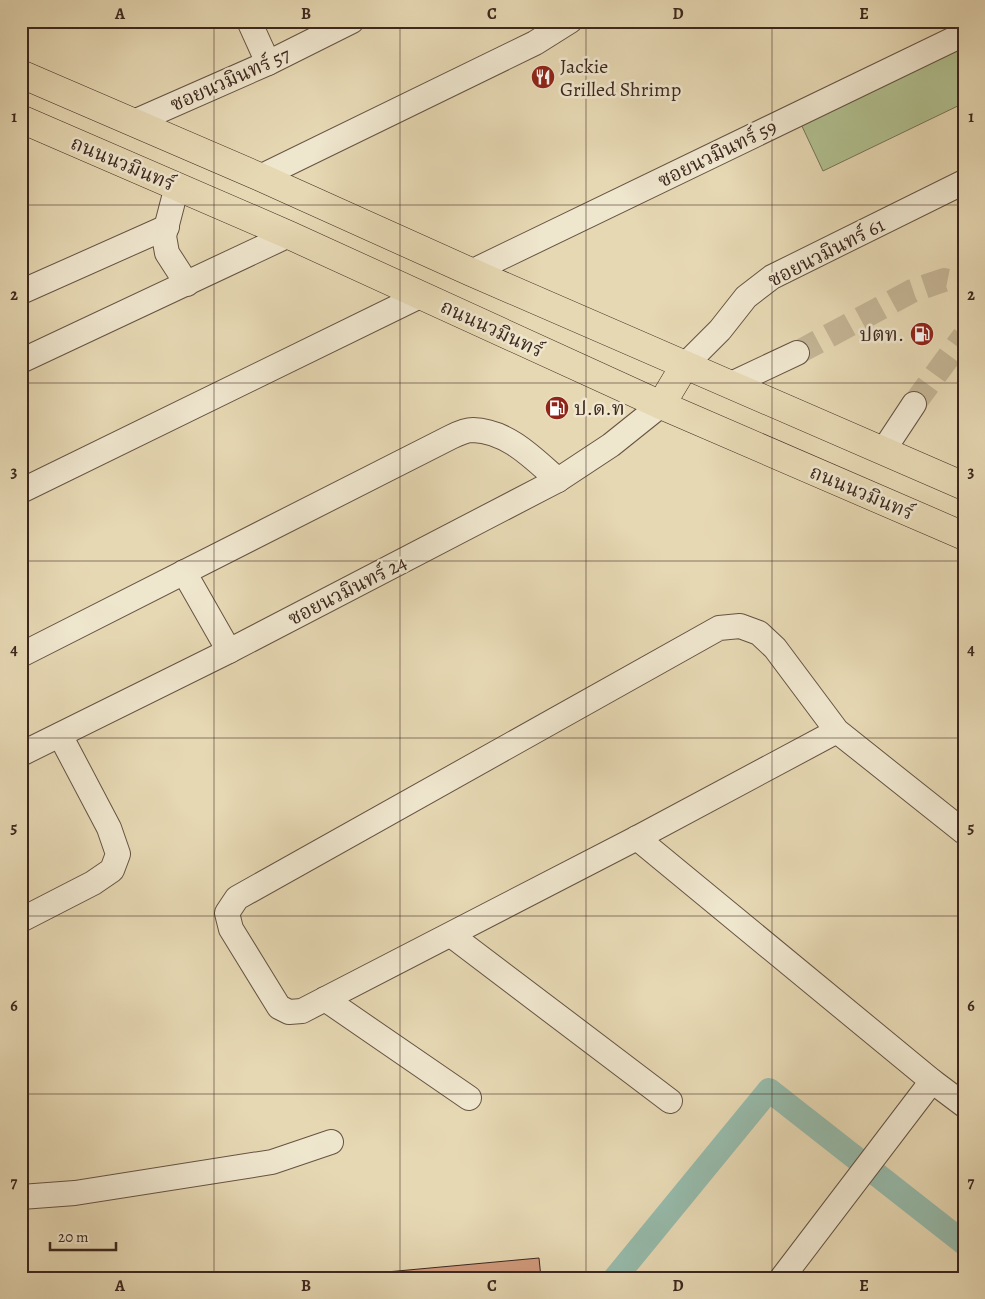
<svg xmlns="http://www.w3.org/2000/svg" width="985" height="1299" viewBox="0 0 985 1299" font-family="Alegreya,'Noto Serif Thai',serif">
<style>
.green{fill:#b1c090;stroke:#767457}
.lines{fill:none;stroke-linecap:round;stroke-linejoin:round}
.canal{stroke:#96baaa;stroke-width:24}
.building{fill:#d19b7d;stroke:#3c271e}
.minor-tunnel{stroke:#c4b595;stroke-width:24;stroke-dasharray:24 12;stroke-linecap:butt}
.minor-casing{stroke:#665343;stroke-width:26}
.major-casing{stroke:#3c271e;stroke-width:29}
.minor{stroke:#efe6ce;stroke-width:24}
.major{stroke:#e6d8b3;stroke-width:28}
.grid{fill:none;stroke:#3c271e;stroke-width:1;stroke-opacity:0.55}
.labels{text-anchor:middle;stroke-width:5;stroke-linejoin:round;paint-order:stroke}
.poi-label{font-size:20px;fill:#3c271e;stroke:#efe6ce;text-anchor:start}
.street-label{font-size:20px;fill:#3c271e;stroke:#efe6ce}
.neatline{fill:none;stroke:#3c271e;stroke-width:2}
.grid-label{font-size:16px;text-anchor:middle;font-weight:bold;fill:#3c271e}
</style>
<rect width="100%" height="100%" fill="#e6d8b3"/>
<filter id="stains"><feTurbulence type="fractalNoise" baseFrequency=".004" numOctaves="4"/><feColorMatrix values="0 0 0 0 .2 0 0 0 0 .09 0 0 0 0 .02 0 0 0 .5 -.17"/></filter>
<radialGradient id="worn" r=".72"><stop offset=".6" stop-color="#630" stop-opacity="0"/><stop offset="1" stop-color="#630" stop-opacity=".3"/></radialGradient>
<path class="green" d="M 957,45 L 964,59 L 964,103 L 823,171 L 800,122 Z"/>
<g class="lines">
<path class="canal" d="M 615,1278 L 769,1090 L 964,1243"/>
</g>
<path class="building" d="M 539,1258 L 541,1278 L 321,1278 Z"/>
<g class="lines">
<g class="minor-tunnel">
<path d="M 797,353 L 912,291 L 944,280 L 964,284"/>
<path d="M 914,404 L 964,336"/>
</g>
<g class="minor-casing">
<g id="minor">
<path d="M 249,21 L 268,63"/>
<path d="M 134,122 L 268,63 L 352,21"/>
<path d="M 260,177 L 535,43 L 570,21"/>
<path d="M 177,186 L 164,236 L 167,253 L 187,284"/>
<path d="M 471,272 L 964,34"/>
<path d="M 21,292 L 167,227"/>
<path d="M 21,361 L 289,235"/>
<path d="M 685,365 L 720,330 L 746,297 L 772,277 L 964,182"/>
<path d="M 731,384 L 797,353"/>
<path d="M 883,451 L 914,404"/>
<path d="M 21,491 L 422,295"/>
<path d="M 184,572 L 229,651"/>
<path d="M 21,655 L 451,437 C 457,434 466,430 473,430 C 508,431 534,459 558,480"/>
<path d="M 837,731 L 637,838 L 302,1011 L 289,1012 L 279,1007 L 231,929 L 227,913 L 237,898 L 719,628 L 740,626 L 759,633 L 775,648 L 837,731 L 964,832"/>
<path d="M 21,754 L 229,651 L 558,480 L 611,445 L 661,405"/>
<path d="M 637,838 L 932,1081 L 964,1105"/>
<path d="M 21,920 L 93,883 L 112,870 L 118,854 L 109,828 L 60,735"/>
<path d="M 451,935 L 670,1101"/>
<path d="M 325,999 L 469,1098"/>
<path d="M 21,1197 L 75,1193 L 272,1162 L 331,1142"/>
<path d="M 782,1278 L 932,1081"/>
</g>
</g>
<g class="major-casing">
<g id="major">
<path d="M 21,74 L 260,177 L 471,272 L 964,486"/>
<path d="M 21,119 L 289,235 L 661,405 L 964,536"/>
<path d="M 661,405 L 685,365"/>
</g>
</g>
<use href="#minor" class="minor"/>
<use href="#major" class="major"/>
</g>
<path class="grid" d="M 214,21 L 214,1278M 400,21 L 400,1278M 586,21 L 586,1278M 772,21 L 772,1278M 21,205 L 964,205M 21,383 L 964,383M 21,561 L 964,561M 21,738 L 964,738M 21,916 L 964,916M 21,1094 L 964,1094"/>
<defs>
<g id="restaurant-disc" transform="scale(1.25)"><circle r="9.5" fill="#8f2418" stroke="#efe6ce"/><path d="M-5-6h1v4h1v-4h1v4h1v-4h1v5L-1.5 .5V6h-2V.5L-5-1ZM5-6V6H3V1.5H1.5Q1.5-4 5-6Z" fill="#fff"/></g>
<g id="fuel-disc" transform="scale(1.25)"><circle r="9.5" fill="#8f2418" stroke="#efe6ce"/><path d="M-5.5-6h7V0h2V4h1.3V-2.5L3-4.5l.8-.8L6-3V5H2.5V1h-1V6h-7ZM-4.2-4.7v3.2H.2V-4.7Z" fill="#fff"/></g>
</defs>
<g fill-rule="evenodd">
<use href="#restaurant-disc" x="543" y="77"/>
<use href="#fuel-disc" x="922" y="334"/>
<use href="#fuel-disc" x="557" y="408"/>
</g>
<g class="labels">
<g class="poi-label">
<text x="560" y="73">Jackie<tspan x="560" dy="23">Grilled Shrimp</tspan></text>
<text x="904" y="341" text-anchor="end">ปตท.</text>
<text x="574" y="415">ป.ด.ท</text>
</g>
<g class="street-label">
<text transform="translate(230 79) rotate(-24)" y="7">ซอยนวมินทร์ 57</text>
<text transform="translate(717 153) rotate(-26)" y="7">ซอยนวมินทร์ 59</text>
<text transform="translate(123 163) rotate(23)" y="7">ถนนนวมินทร์</text>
<text transform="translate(826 252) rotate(-27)" y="7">ซอยนวมินทร์ 61</text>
<text transform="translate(492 328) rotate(25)" y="7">ถนนนวมินทร์</text>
<text transform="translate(862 492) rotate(23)" y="7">ถนนนวมินทร์</text>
<text transform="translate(347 590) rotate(-27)" y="7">ซอยนวมินทร์ 24</text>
</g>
</g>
<rect width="985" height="1299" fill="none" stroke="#e6d8b3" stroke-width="55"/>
<path d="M50 1242v8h66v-8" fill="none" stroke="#3c271e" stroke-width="2.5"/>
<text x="58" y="1242" font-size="15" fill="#3c271e" stroke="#efe6ce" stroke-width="4" paint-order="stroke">20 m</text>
<rect x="28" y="28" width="930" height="1244" class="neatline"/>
<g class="grid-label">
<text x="120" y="19">A</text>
<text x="306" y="19">B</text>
<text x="492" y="19">C</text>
<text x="678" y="19">D</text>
<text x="864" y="19">E</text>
<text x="14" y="122">1</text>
<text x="971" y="122">1</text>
<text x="14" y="300">2</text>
<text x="971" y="300">2</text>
<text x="14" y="477">3</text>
<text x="971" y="477">3</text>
<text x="14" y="655">4</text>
<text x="971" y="655">4</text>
<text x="14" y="833">5</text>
<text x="971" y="833">5</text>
<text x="14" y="1011">6</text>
<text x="971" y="1011">6</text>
<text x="14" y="1188">7</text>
<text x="971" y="1188">7</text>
<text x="120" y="1291">A</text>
<text x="306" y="1291">B</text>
<text x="492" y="1291">C</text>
<text x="678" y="1291">D</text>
<text x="864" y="1291">E</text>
</g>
<rect width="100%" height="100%" filter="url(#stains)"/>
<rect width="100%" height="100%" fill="url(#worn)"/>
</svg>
